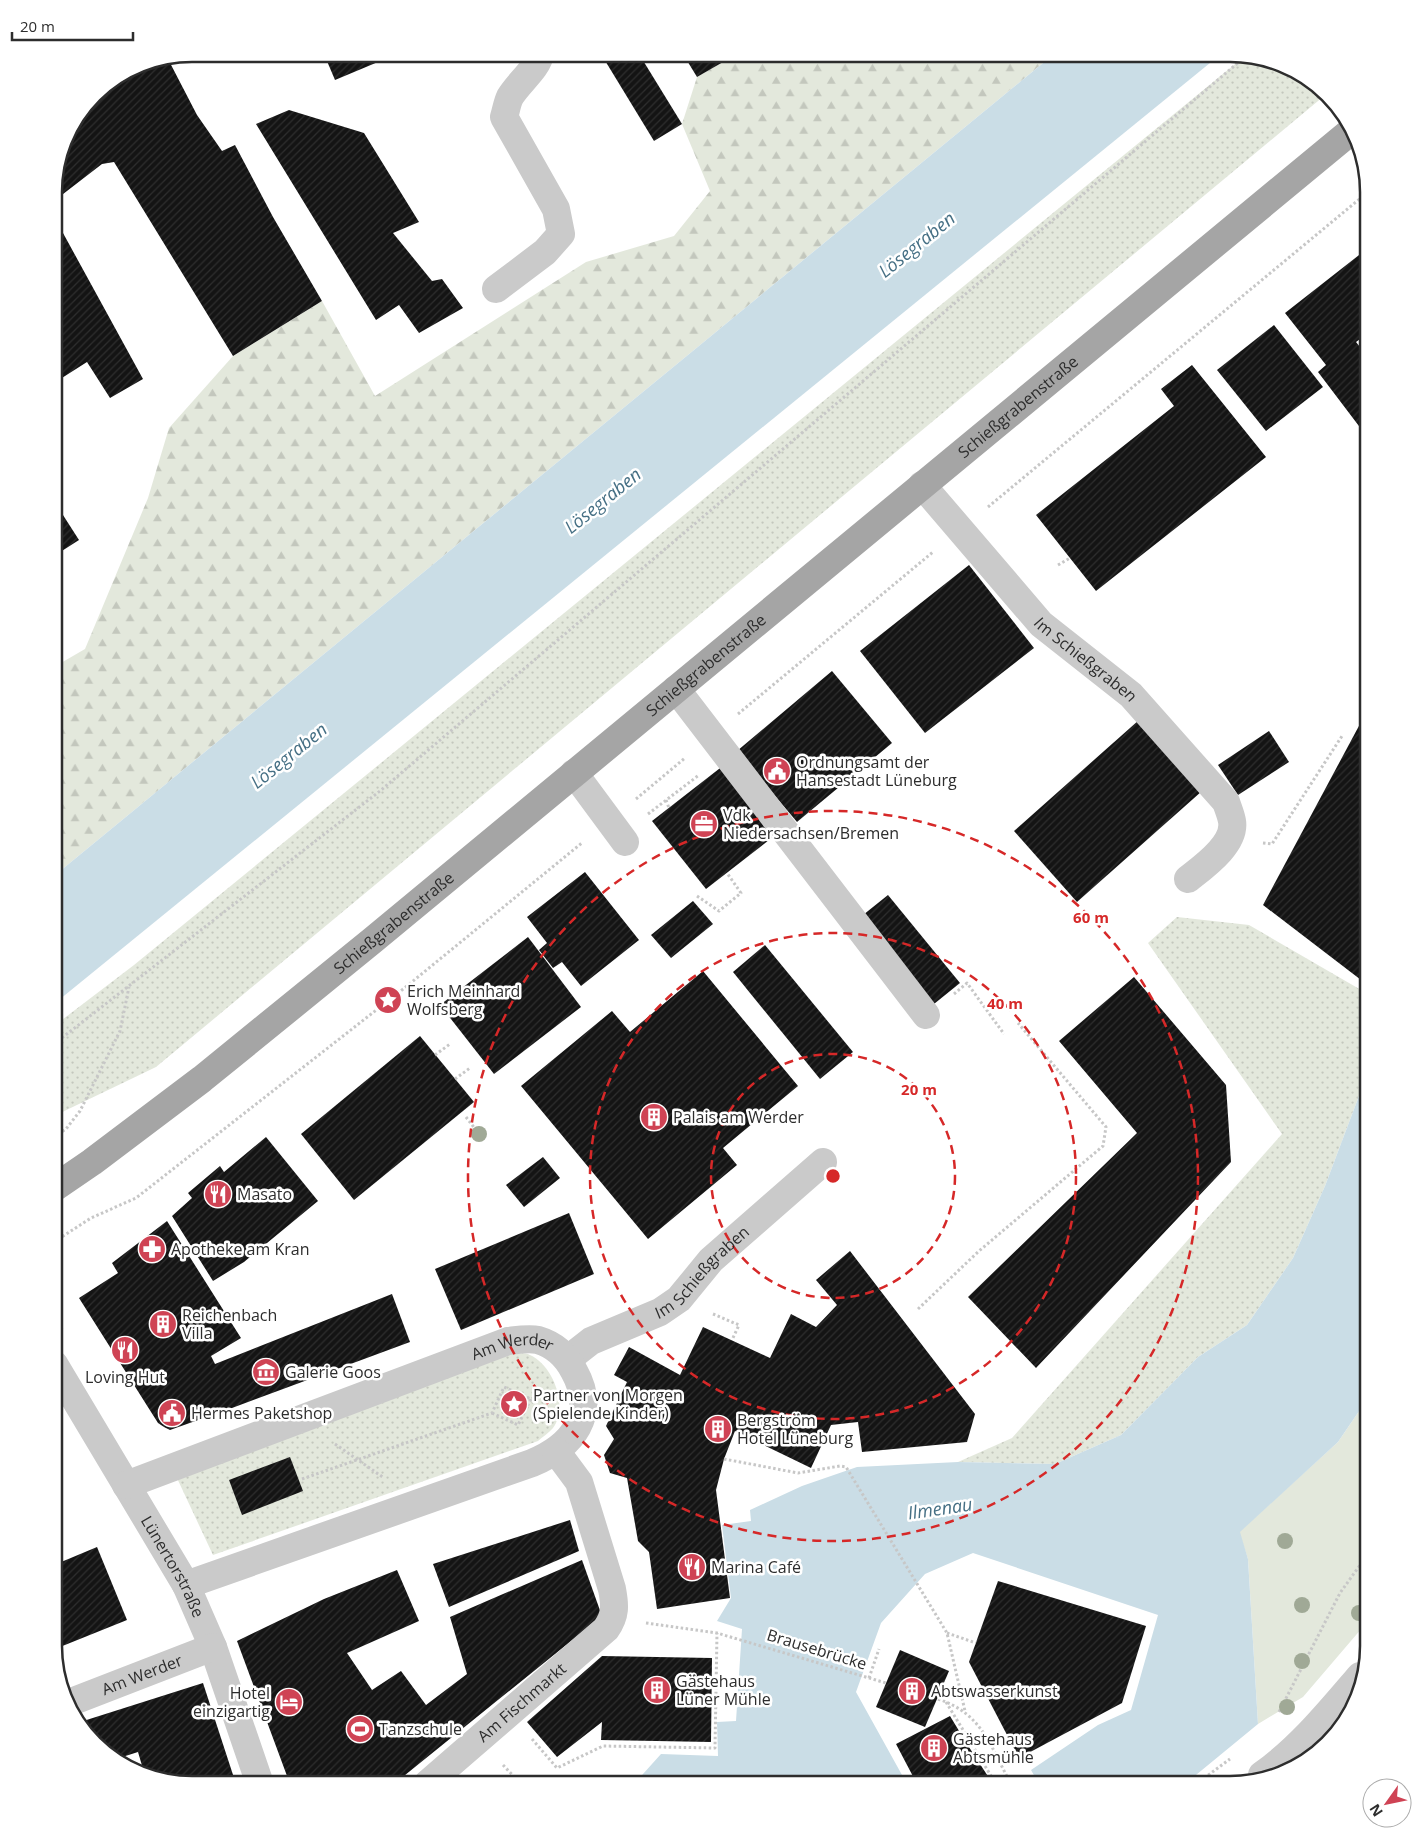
<svg xmlns="http://www.w3.org/2000/svg" width="1422" height="1838" viewBox="0 0 1422 1838" font-family="'Open Sans',sans-serif">
<style>
.grass{fill:#e3e8dc}
.forest{fill:url(#forest-firs)}
.park{fill:url(#park-dots)}
.water{fill:#cadde6}
.building{fill:url(#building-hatch)}
.lines{fill:none;stroke-linecap:round;stroke-linejoin:round}
.path{stroke:#c7c7c7;stroke-width:3;stroke-dasharray:2.5 2.5;stroke-linecap:butt}
.minor{stroke:#cacaca;stroke-width:28}
.major{stroke:#a5a5a5;stroke-width:28}
.tree{fill:#a0a996}
.ring{fill:none;stroke:#d62828;stroke-width:2.5;stroke-dasharray:9 6}
.labels{text-anchor:middle;stroke-width:5;stroke-linejoin:round;paint-order:stroke}
.street-label{font-size:16px;fill:#2d2d2d;stroke:#fff}
.poi-label{font-size:16px;fill:#2d2d2d;stroke:#fff;text-anchor:start}
.water-label{font-size:18px;font-style:italic;fill:#456f84;stroke:#fff}
.rim{fill:none;stroke:#2d2d2d;stroke-width:2.5}
.centre{fill:#d62828;stroke:#fff;stroke-width:2.5}
.ring-label{font-size:15px;text-anchor:middle;font-weight:bold;fill:#d62828;stroke:#fff;stroke-width:5;stroke-linejoin:round;paint-order:stroke}
</style>
<defs>
<pattern id="forest-firs" width="22" height="20" patternUnits="userSpaceOnUse" patternTransform="scale(1.25)"><rect width="22" height="20" fill="#e3e8dc"/><path d="M5 1l3.5 6h-7zM16 11l3.5 6h-7z" fill="#c3c7bd"/></pattern>
<pattern id="park-dots" width="8" height="8" patternUnits="userSpaceOnUse" patternTransform="scale(1.25)"><rect width="8" height="8" fill="#e3e8dc"/><path d="M2 2h.1M6 6h.1" fill="none" stroke="#c3c7bd" stroke-width="1.8" stroke-linecap="round"/></pattern>
<pattern id="building-hatch" width="6" height="6" patternUnits="userSpaceOnUse" patternTransform="scale(1.25)"><rect width="6" height="6" fill="#141414"/><path d="M-1 1l2-2M0 6l6-6M5 7l2-2" fill="none" stroke="#2e2e2e"/></pattern>
</defs>
<rect width="100%" height="100%" fill="#fff"/>
<path class="grass" d="M 1368,1398 L 1368,1621 L 1303,1697 L 1258,1724 L 1248,1559 L 1239,1532 L 1338,1442 Z"/>
<path class="forest" d="M 737,54 L 1054,54 L 54,876 L 54,667 L 85,649 L 148,498 L 169,428 L 233,356 L 322,301 L 375,396 L 586,262 L 674,236 L 710,191 L 682,124 L 697,77 Z"/>
<g class="park">
<path d="M 1245,56 L 1299,72 L 1324,96 L 156,1067 L 54,1116 L 54,1026 L 134,965 Z"/>
<path d="M 1177,917 L 1249,925 L 1368,994 L 1368,1072 L 1325,1186 L 1293,1258 L 1247,1325 L 1198,1357 L 1121,1435 L 1055,1464 L 958,1462 L 1012,1438 L 1282,1134 L 1148,943 Z"/>
<path d="M 507,1354 C 514,1354 524,1352 530,1355 C 553,1365 569,1407 553,1428 C 549,1433 542,1437 538,1441 L 213,1555 L 176,1476 Z"/>
</g>
<g class="water">
<path d="M 1054,54 L 1221,54 L 54,1004 L 54,876 Z"/>
<path d="M 1368,1072 L 1368,1398 L 1338,1442 L 1240,1532 L 1248,1559 L 1258,1724 L 1185,1784 L 1039,1784 L 1031,1770 L 1098,1725 L 1131,1710 L 1158,1615 L 973,1553 L 925,1574 L 881,1623 L 856,1692 L 907,1784 L 634,1784 L 661,1754 L 718,1756 L 717,1722 L 736,1721 L 742,1629 L 717,1621 L 731,1598 L 722,1525 L 751,1521 L 750,1510 L 802,1486 L 857,1467 L 958,1462 L 1055,1464 L 1121,1435 L 1198,1357 L 1247,1325 L 1293,1258 L 1325,1186 Z"/>
</g>
<g class="building">
<path d="M 324,54 L 397,54 L 335,80 Z"/>
<path d="M 601,54 L 639,54 L 682,124 L 654,141 Z"/>
<path d="M 683,54 L 737,54 L 697,77 Z"/>
<path d="M 168,59 L 197,115 L 222,151 L 235,145 L 273,217 L 322,301 L 233,356 L 114,162 L 102,164 L 54,201 L 54,183 L 68,131 L 101,88 L 139,64 Z"/>
<path d="M 289,110 L 364,133 L 419,222 L 393,233 L 432,281 L 442,279 L 463,308 L 419,333 L 399,305 L 376,320 L 256,124 Z"/>
<path d="M 63,233 L 143,379 L 110,398 L 87,362 L 54,383 L 54,238 Z"/>
<path d="M 1368,248 L 1368,333 L 1356,342 L 1368,357 L 1368,438 L 1318,372 L 1326,365 L 1285,313 Z"/>
<path d="M 1274,325 L 1323,387 L 1266,431 L 1217,370 Z"/>
<path d="M 1192,365 L 1266,457 L 1096,591 L 1036,515 L 1174,406 L 1161,389 Z"/>
<path d="M 54,501 L 79,540 L 54,556 Z"/>
<path d="M 969,565 L 1034,648 L 925,733 L 860,651 Z"/>
<path d="M 832,671 L 892,743 L 797,822 L 737,751 Z"/>
<path d="M 1368,709 L 1368,977 L 1365,983 L 1263,905 Z"/>
<path d="M 1139,720 L 1202,791 L 1077,902 L 1014,831 Z"/>
<path d="M 1269,731 L 1289,762 L 1238,795 L 1218,765 Z"/>
<path d="M 724,765 L 778,833 L 706,889 L 652,821 Z"/>
<path d="M 585,872 L 639,940 L 581,986 L 562,962 L 553,968 L 539,950 L 547,943 L 527,917 Z"/>
<path d="M 888,895 L 960,983 L 929,1008 L 858,919 Z"/>
<path d="M 693,901 L 713,924 L 671,958 L 651,935 Z"/>
<path d="M 528,937 L 581,1007 L 494,1074 L 440,1005 Z"/>
<path d="M 765,945 L 853,1052 L 820,1079 L 733,972 Z"/>
<path d="M 703,971 L 798,1086 L 723,1148 L 737,1165 L 648,1239 L 521,1086 L 612,1011 L 630,1032 Z"/>
<path d="M 1134,977 L 1226,1085 L 1231,1162 L 1036,1368 L 968,1297 L 1137,1133 L 1059,1041 Z"/>
<path d="M 420,1036 L 474,1102 L 354,1200 L 301,1134 Z"/>
<path d="M 266,1137 L 318,1201 L 244,1262 L 213,1281 L 172,1216 L 192,1198 L 188,1193 L 220,1166 L 224,1172 Z"/>
<path d="M 543,1157 L 560,1178 L 524,1207 L 506,1185 Z"/>
<path d="M 569,1213 L 594,1274 L 461,1330 L 435,1269 Z"/>
<path d="M 167,1221 L 241,1338 L 211,1356 L 215,1364 L 392,1294 L 410,1342 L 232,1408 L 170,1430 L 164,1427 L 158,1423 L 79,1298 L 118,1273 L 112,1263 Z"/>
<path d="M 850,1251 L 975,1414 L 967,1442 L 862,1452 L 858,1422 L 831,1425 L 811,1468 L 735,1431 L 724,1459 L 716,1490 L 730,1598 L 657,1609 L 649,1552 L 638,1541 L 627,1478 L 610,1473 L 604,1455 L 614,1439 L 606,1426 L 627,1382 L 614,1375 L 629,1347 L 680,1375 L 703,1327 L 770,1358 L 791,1314 L 816,1327 L 837,1305 L 816,1280 Z"/>
<path d="M 290,1457 L 303,1491 L 242,1515 L 229,1480 Z"/>
<path d="M 570,1520 L 579,1551 L 449,1607 L 433,1564 Z"/>
<path d="M 97,1547 L 127,1620 L 55,1649 L 54,1565 Z"/>
<path d="M 582,1560 L 602,1616 L 394,1784 L 290,1784 L 237,1641 L 324,1599 L 397,1570 L 419,1621 L 347,1653 L 372,1690 L 401,1671 L 426,1705 L 467,1674 L 450,1617 Z"/>
<path d="M 998,1581 L 1146,1626 L 1122,1703 L 1019,1758 L 969,1662 Z"/>
<path d="M 900,1650 L 949,1671 L 925,1727 L 876,1707 Z"/>
<path d="M 602,1656 L 712,1658 L 711,1742 L 601,1740 L 602,1722 L 557,1757 L 527,1722 Z"/>
<path d="M 203,1683 L 236,1784 L 192,1784 L 139,1770 L 143,1769 L 138,1752 L 116,1759 L 77,1723 Z"/>
<path d="M 950,1716 L 967,1744 L 993,1784 L 917,1784 L 896,1744 Z"/>
</g>
<g class="lines">
<g class="path">
<path d="M 988,507 L 1368,192"/>
<path d="M 1058,565 L 1070,558"/>
<path d="M 738,714 L 933,552"/>
<path d="M 636,799 L 685,758"/>
<path d="M 666,800 L 669,808"/>
<path d="M 648,814 L 699,775"/>
<path d="M 1263,843 L 1272,844 L 1342,736"/>
<path d="M 697,896 L 719,911 L 741,893 L 727,873"/>
<path d="M 954,994 L 967,983 L 1004,1034"/>
<path d="M 54,1044 L 380,791 L 1246,56"/>
<path d="M 435,1055 L 450,1044"/>
<path d="M 455,1079 L 470,1068"/>
<path d="M 466,1117 L 479,1134"/>
<path d="M 54,1137 L 66,1129 L 80,1111 L 120,1031 L 129,987"/>
<path d="M 54,1242 L 91,1218 L 136,1198 L 407,986 L 583,842"/>
<path d="M 918,1309 L 979,1251 L 1103,1146 L 1106,1127 L 1018,1023"/>
<path d="M 713,1314 L 739,1325 L 732,1340"/>
<path d="M 54,1315 L 62,1329"/>
<path d="M 492,1413 L 518,1425 L 531,1399"/>
<path d="M 335,1444 L 384,1478"/>
<path d="M 724,1459 L 798,1473 L 840,1466 L 846,1467 L 947,1633 L 965,1711"/>
<path d="M 302,1479 L 492,1413 L 504,1387 L 531,1399 L 545,1394"/>
<path d="M 646,1623 L 717,1633 L 886,1683"/>
<path d="M 947,1633 L 976,1643"/>
<path d="M 869,1678 L 879,1649"/>
<path d="M 938,1699 C 983,1714 990,1746 1011,1784"/>
<path d="M 946,1702 L 996,1784"/>
<path d="M 1279,1712 L 1340,1593 L 1368,1554"/>
<path d="M 532,1739 L 557,1768 L 603,1746 L 715,1748 L 717,1633"/>
<path d="M 967,1744 L 984,1736"/>
<path d="M 503,1765 L 521,1784"/>
<path d="M 1196,1784 L 1230,1759"/>
</g>
<g class="minor">
<path d="M 496,289 L 545,252 L 561,234 L 556,209 L 504,117 C 506,111 507,103 510,97 C 518,83 538,68 540,54"/>
<path id="s1" d="M 922,485 L 1041,624 L 1131,695 L 1226,802 C 1228,808 1231,815 1232,821 C 1236,844 1203,867 1188,879"/>
<path d="M 676,689 L 926,1015"/>
<path d="M 574,773 L 625,842"/>
<path id="s2" d="M 568,1359 L 591,1341 L 660,1312 L 679,1299 L 711,1260 L 823,1162"/>
<path id="s3" d="M 54,1364 L 186,1585 L 213,1647 L 260,1784"/>
<path id="s4" d="M 126,1485 L 508,1341 C 517,1340 529,1338 538,1340 C 555,1345 566,1355 574,1371 C 598,1414 573,1446 532,1463 L 186,1585"/>
<path id="s5" d="M 71,1702 L 213,1647"/>
<path d="M 1262,1775 C 1300,1748 1330,1711 1360,1676"/>
<path id="s6" d="M 427,1784 L 606,1629 C 616,1615 615,1605 612,1589 L 579,1482 L 556,1451"/>
</g>
<path class="major" id="s7" d="M 54,1188 L 92,1162 L 202,1079 L 373,940 L 1350,132"/>
</g>
<g class="tree">
<circle cx="479" cy="1134" r="8"/>
<circle cx="1285" cy="1541" r="8"/>
<circle cx="1302" cy="1605" r="8"/>
<circle cx="1359" cy="1613" r="8"/>
<circle cx="1302" cy="1661" r="8"/>
<circle cx="1287" cy="1707" r="8"/>
</g>
<g class="ring">
<circle cx="833" cy="1176" r="122"/>
<circle cx="833" cy="1176" r="243"/>
<circle cx="833" cy="1176" r="365"/>
</g>
<defs>
<g id="civic-disc" transform="scale(1.4375)"><circle r="9.5" fill="#cf4354" stroke="#fff"/><path d="M-.6-6.5H3V-4.5H.6V-3L4-1V1h2V6H-6V1h2V-1L-.6-3ZM-1.2 2.5V6h2.4V2.5Z" fill="#fff"/></g>
<g id="office-disc" transform="scale(1.4375)"><circle r="9.5" fill="#cf4354" stroke="#fff"/><path d="M-6-3h4V-5.5h4V-3h4V5H-6ZM-1-4.5V-3h2v-1.5ZM-6 0V1H6V0Z" fill="#fff"/></g>
<g id="sight-disc" transform="scale(1.4375)"><circle r="9.5" fill="#cf4354" stroke="#fff"/><path d="M0-6L1.8-2.2L6-1.7L2.9 1.2L3.7 5.4L0 3.3L-3.7 5.4L-2.9 1.2L-6-1.7L-1.8-2.2Z" fill="#fff"/></g>
<g id="building-disc" transform="scale(1.4375)"><circle r="9.5" fill="#cf4354" stroke="#fff"/><path d="M-4-6H4V6H1V3H-1V6H-4ZM-2.5-4.3h1.7v1.8h-1.7ZM.8-4.3h1.7v1.8H.8ZM-2.5-1h1.7V.8h-1.7ZM.8-1h1.7V.8H.8Z" fill="#fff"/></g>
<g id="restaurant-disc" transform="scale(1.4375)"><circle r="9.5" fill="#cf4354" stroke="#fff"/><path d="M-5-6h1v4h1v-4h1v4h1v-4h1v5L-1.5 .5V6h-2V.5L-5-1ZM5-6V6H3V1.5H1.5Q1.5-4 5-6Z" fill="#fff"/></g>
<g id="pharmacy-disc" transform="scale(1.4375)"><circle r="9.5" fill="#cf4354" stroke="#fff"/><path d="M-2-6h4v4h4v4h-4v4h-4v-4h-4v-4h4Z" fill="#fff"/></g>
<g id="museum-disc" transform="scale(1.4375)"><circle r="9.5" fill="#cf4354" stroke="#fff"/><path d="M0-6L6-3V-2H-6V-3ZM-5-1h2V3h-2ZM-1-1h2V3h-2ZM3-1h2V3H3ZM-6 4H6V6H-6Z" fill="#fff"/></g>
<g id="hotel-disc" transform="scale(1.4375)"><circle r="9.5" fill="#cf4354" stroke="#fff"/><path d="M-6-4.5h1.5V1H6V5H4.5V3h-9V5H-6ZM-4 0a1.8 1.8 0 1 1 3.6 0ZM.5 0V-2.5h3Q6-2.5 6 0Z" fill="#fff"/></g>
<g id="stadium-disc" transform="scale(1.4375)"><circle r="9.5" fill="#cf4354" stroke="#fff"/><path d="M0-5a6.5 5 0 1 0 0 10a6.5 5 0 1 0 0-10ZM-3.5-1.8h7v3.6h-7Z" fill="#fff"/></g>
</defs>
<g fill-rule="evenodd">
<use href="#civic-disc" x="777" y="771"/>
<use href="#office-disc" x="704" y="824"/>
<use href="#sight-disc" x="388" y="1000"/>
<use href="#building-disc" x="654" y="1117"/>
<use href="#restaurant-disc" x="218" y="1194"/>
<use href="#pharmacy-disc" x="152" y="1249"/>
<use href="#building-disc" x="163" y="1324"/>
<use href="#restaurant-disc" x="125" y="1350"/>
<use href="#museum-disc" x="266" y="1372"/>
<use href="#sight-disc" x="514" y="1404"/>
<use href="#civic-disc" x="172" y="1413"/>
<use href="#building-disc" x="718" y="1429"/>
<use href="#restaurant-disc" x="692" y="1567"/>
<use href="#building-disc" x="657" y="1690"/>
<use href="#building-disc" x="912" y="1691"/>
<use href="#hotel-disc" x="289" y="1702"/>
<use href="#stadium-disc" x="360" y="1729"/>
<use href="#building-disc" x="934" y="1748"/>
</g>
<g class="labels">
<g class="street-label">
<text dy="6" stroke="none"><textPath href="#s7" startOffset="1241">Schießgrabenstraße</textPath></text>
<text dy="6" stroke="none"><textPath href="#s1" startOffset="240">Im Schießgraben</textPath></text>
<text dy="6" stroke="none"><textPath href="#s7" startOffset="836">Schießgrabenstraße</textPath></text>
<text dy="6" stroke="none"><textPath href="#s7" startOffset="431">Schießgrabenstraße</textPath></text>
<text dy="6" stroke="none"><textPath href="#s2" startOffset="162">Im Schießgraben</textPath></text>
<text dy="6" stroke="none"><textPath href="#s4" startOffset="412">Am Werder</textPath></text>
<text dy="6" stroke="none"><textPath href="#s3" startOffset="235">Lünertorstraße</textPath></text>
<text transform="translate(817 1649) rotate(17)" y="6">Brausebrücke</text>
<text dy="6" stroke="none"><textPath href="#s5" startOffset="76">Am Werder</textPath></text>
<text dy="6" stroke="none"><textPath href="#s6" startOffset="125">Am Fischmarkt</textPath></text>
</g>
<g class="poi-label">
<text x="796" y="768">Ordnungsamt der<tspan x="796" dy="18">Hansestadt Lüneburg</tspan></text>
<text x="723" y="821">Vdk<tspan x="723" dy="18">Niedersachsen/Bremen</tspan></text>
<text x="407" y="997">Erich Meinhard<tspan x="407" dy="18">Wolfsberg</tspan></text>
<text x="673" y="1123">Palais am Werder</text>
<text x="237" y="1200">Masato</text>
<text x="171" y="1255">Apotheke am Kran</text>
<text x="182" y="1321">Reichenbach<tspan x="182" dy="18">Villa</tspan></text>
<text x="285" y="1378">Galerie Goos</text>
<text x="125" y="1383" text-anchor="middle">Loving Hut</text>
<text x="533" y="1401">Partner von Morgen<tspan x="533" dy="18">(Spielende Kinder)</tspan></text>
<text x="191" y="1419">Hermes Paketshop</text>
<text x="737" y="1426">Bergström<tspan x="737" dy="18">Hotel Lüneburg</tspan></text>
<text x="711" y="1573">Marina Café</text>
<text x="676" y="1687">Gästehaus<tspan x="676" dy="18">Lüner Mühle</tspan></text>
<text x="931" y="1697">Abtswasserkunst</text>
<text x="270" y="1699" text-anchor="end">Hotel<tspan x="270" dy="18">einzigartig</tspan></text>
<text x="379" y="1735">Tanzschule</text>
<text x="953" y="1745">Gästehaus<tspan x="953" dy="18">Abtsmühle</tspan></text>
</g>
<g class="water-label">
<text transform="translate(917 245) rotate(-39)" y="6">Lösegraben</text>
<text transform="translate(603 501) rotate(-39)" y="6">Lösegraben</text>
<text transform="translate(289 756) rotate(-39)" y="6">Lösegraben</text>
<text transform="translate(940 1509) rotate(-8)" y="6">Ilmenau</text>
</g>
</g>
<path d="M0 0H1422V1838H0ZM192 62H1230A130 130 0 0 1 1360 192V1646A130 130 0 0 1 1230 1776H192A130 130 0 0 1 62 1646V192A130 130 0 0 1 192 62Z" fill="#fff" fill-rule="evenodd"/>
<path class="rim" d="M192 62H1230A130 130 0 0 1 1360 192V1646A130 130 0 0 1 1230 1776H192A130 130 0 0 1 62 1646V192A130 130 0 0 1 192 62Z"/>
<circle cx="833" cy="1176" r="8" class="centre"/>
<g class="ring-label">
<text x="1091" y="923">60 m</text>
<text x="1005" y="1009">40 m</text>
<text x="919" y="1095">20 m</text>
</g>
<g transform="translate(1387 1803) rotate(237)"><circle r="24" fill="#ffffff" stroke="#ababab"/>
<path d="M0-4L9 19L0 12L-9 19Z" fill="#cf4354"/>
<text y="-8" font-size="14" font-weight="bold" text-anchor="middle" fill="#2d2d2d">N</text>
</g>
<path d="M12 32v8h121v-8" fill="none" stroke="#2d2d2d" stroke-width="2.5"/>
<text x="20" y="32" font-size="15" fill="#2d2d2d" stroke="#ffffff" stroke-width="4" paint-order="stroke">20 m</text>
</svg>
